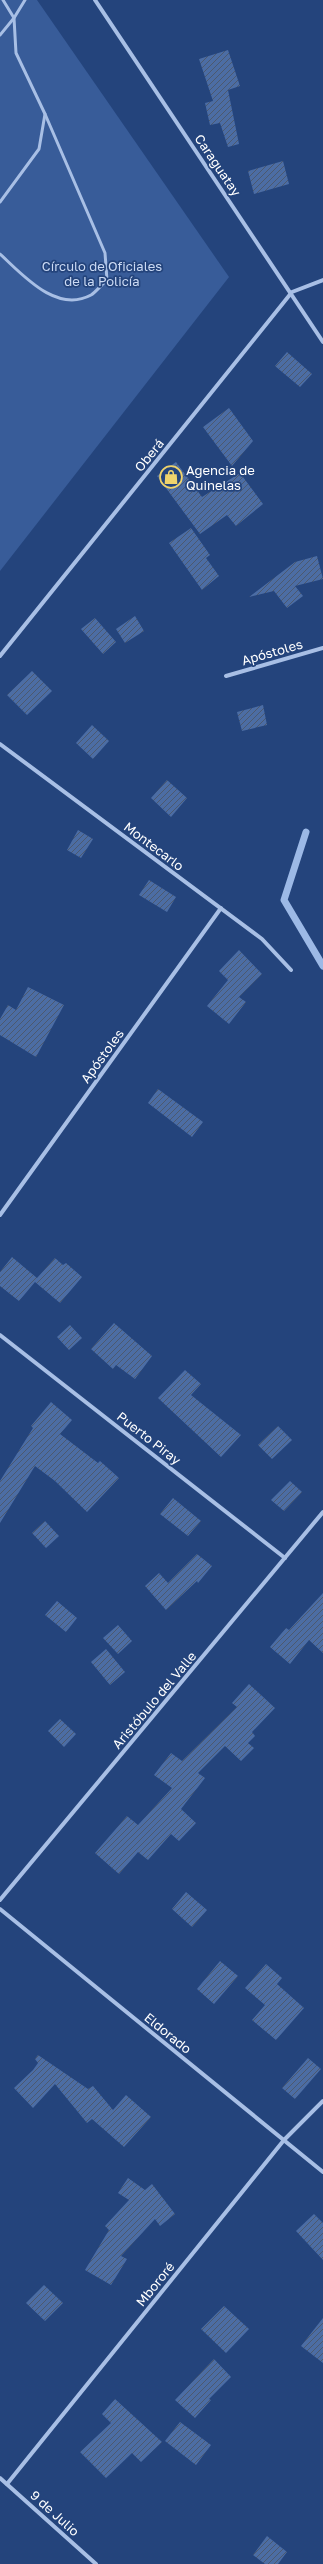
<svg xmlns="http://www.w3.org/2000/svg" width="323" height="2564" viewBox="0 0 323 2564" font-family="'Golos Text',sans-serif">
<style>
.green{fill:#385c99}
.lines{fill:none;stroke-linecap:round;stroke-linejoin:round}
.stream{stroke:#9cb9e6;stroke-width:7}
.building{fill:url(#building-hatch)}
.lane{stroke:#a8bfe5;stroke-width:3}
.street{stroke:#a8bfe5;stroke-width:4}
.labels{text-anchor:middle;stroke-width:3.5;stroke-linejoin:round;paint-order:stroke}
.street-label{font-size:13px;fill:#fff;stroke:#24447c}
.park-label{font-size:13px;fill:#cbdaf4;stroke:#24447c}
.poi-label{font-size:13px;fill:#fff;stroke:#24447c;text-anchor:start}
</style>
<defs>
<pattern id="building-hatch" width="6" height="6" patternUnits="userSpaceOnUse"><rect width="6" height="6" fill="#4c6da4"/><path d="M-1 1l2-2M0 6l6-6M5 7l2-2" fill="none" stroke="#4c596f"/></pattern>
</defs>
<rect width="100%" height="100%" fill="#24447c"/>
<path class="green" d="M 0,0 L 37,0 L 229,277 L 0,571 Z"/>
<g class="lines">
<path class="stream" d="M 306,832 L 284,900 L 323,966"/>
</g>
<g class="building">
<path d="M 228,50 L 240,86 L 228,90 L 239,144 L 228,147 L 220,123 L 210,125 L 205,103 L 213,101 L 199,59 Z"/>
<path d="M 283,161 L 289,184 L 254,194 L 248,171 Z"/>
<path d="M 287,352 L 312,374 L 300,387 L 275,366 Z"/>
<path d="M 229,408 L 253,441 L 232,466 L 203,427 Z"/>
<path d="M 176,462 L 202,497 L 240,473 L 263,504 L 236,526 L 227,515 L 200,534 L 157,476 Z"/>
<path d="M 191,528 L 210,555 L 206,558 L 219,576 L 202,590 L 169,543 Z"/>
<path d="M 317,556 L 323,579 L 295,586 L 303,596 L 287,608 L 274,591 L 249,597 L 295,562 Z"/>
<path d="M 135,616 L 144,631 L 125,643 L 116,629 Z"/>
<path d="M 95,618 L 116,642 L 103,654 L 81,629 Z"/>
<path d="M 32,671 L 52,691 L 27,715 L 7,695 Z"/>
<path d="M 263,705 L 267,725 L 242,731 L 237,712 Z"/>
<path d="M 92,725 L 109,741 L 93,759 L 76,743 Z"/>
<path d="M 167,780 L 187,798 L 171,817 L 151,798 Z"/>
<path d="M 78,830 L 93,839 L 81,858 L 67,850 Z"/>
<path d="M 149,880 L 176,897 L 167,912 L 139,895 Z"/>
<path d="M 239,950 L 262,974 L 239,997 L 246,1002 L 229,1024 L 207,1006 L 228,980 L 219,971 Z"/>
<path d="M 28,987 L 64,1005 L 36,1057 L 0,1035 L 0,1019 L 8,1005 L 16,1010 Z"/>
<path d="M 158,1089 L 203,1122 L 192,1137 L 148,1103 Z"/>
<path d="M 12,1257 L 37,1278 L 55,1258 L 63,1265 L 66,1263 L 82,1277 L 60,1303 L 35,1282 L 19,1301 L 0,1286 L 0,1272 Z"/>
<path d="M 114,1323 L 152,1356 L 135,1379 L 116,1365 L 113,1369 L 91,1349 Z"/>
<path d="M 70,1325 L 82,1338 L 69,1350 L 57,1337 Z"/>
<path d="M 185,1370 L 201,1384 L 191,1395 L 241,1435 L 221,1457 L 158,1398 Z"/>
<path d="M 51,1402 L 72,1420 L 60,1434 L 98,1463 L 100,1461 L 119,1478 L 87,1512 L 55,1481 L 35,1466 L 0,1523 L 0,1481 L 33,1428 L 31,1426 Z"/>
<path d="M 278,1426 L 292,1440 L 272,1459 L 258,1445 Z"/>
<path d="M 290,1481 L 302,1492 L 284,1511 L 271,1500 Z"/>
<path d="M 173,1498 L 201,1521 L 188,1536 L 160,1514 Z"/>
<path d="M 45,1521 L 59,1536 L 46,1548 L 32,1533 Z"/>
<path d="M 197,1554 L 212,1566 L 198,1583 L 197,1581 L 166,1610 L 145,1586 L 159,1573 L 168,1583 Z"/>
<path d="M 323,1593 L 323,1653 L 309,1640 L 290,1664 L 270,1647 L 286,1628 L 289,1630 Z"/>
<path d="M 57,1601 L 77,1618 L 66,1632 L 45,1615 Z"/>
<path d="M 118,1625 L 132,1641 L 118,1654 L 103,1638 Z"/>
<path d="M 106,1649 L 125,1672 L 110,1685 L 91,1662 Z"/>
<path d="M 249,1684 L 275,1708 L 252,1732 L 255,1736 L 248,1743 L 254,1748 L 241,1761 L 225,1746 L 198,1773 L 205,1778 L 181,1809 L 196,1823 L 179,1841 L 171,1834 L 148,1860 L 138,1852 L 119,1874 L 95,1853 L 127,1816 L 138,1825 L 172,1788 L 154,1775 L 171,1753 L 182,1761 L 237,1707 L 232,1703 Z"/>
<path d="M 60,1719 L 76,1734 L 64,1747 L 48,1731 Z"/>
<path d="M 186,1892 L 207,1910 L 192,1927 L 172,1909 Z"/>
<path d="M 220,1961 L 238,1976 L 214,2004 L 197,1989 Z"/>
<path d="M 266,1964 L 282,1978 L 277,1984 L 304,2008 L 276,2040 L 252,2020 L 265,2005 L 245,1988 Z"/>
<path d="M 38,2055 L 88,2089 L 93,2086 L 113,2110 L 126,2095 L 151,2117 L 124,2147 L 92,2119 L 87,2123 L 55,2084 L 33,2108 L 14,2088 L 33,2070 L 38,2063 L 35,2059 Z"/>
<path d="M 308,2058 L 321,2069 L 295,2099 L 282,2088 Z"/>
<path d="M 128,2178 L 145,2190 L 152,2184 L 175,2214 L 160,2226 L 155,2219 L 121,2256 L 127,2259 L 111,2285 L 85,2270 L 109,2230 L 105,2226 L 129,2200 L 118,2193 Z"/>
<path d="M 314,2214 L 323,2223 L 323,2260 L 296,2231 Z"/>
<path d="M 44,2285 L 63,2303 L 45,2321 L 26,2303 Z"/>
<path d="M 224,2306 L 249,2329 L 226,2353 L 201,2329 Z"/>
<path d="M 323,2318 L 323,2363 L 301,2346 Z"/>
<path d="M 214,2359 L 231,2377 L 209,2399 L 211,2400 L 195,2418 L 175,2400 Z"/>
<path d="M 115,2399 L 162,2442 L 141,2462 L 132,2453 L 106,2478 L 80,2452 L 111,2423 L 102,2414 Z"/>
<path d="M 180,2422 L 211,2445 L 196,2465 L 165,2441 Z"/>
<path d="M 267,2536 L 287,2552 L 278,2564 L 265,2564 L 253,2555 Z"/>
</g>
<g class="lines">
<g class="lane">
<path d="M 0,35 L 14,18 L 3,0"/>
<path d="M 0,202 L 39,149 L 45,114 L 16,53 L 14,18 L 25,0"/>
<path d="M 0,254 C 22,274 56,314 91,295 C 96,292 102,284 107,280 L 105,253 L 45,114"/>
</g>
<g class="street">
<path d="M 95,0 L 323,342"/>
<path d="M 0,656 L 292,292 L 323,280"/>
<path d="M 226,676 L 323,648"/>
<path d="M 0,744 L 262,939 L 291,970"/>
<path d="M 0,1215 L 221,908"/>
<path d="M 0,1335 L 285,1558"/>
<path d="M 0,1900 L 323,1512"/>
<path d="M 0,1909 L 323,2172"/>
<path d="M 0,2478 L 96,2564"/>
<path d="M 7,2484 L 284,2140 L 323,2101"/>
</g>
</g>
<defs>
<g id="shop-ring" transform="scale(1.15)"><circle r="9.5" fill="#24447c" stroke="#efd36c" stroke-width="1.5"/><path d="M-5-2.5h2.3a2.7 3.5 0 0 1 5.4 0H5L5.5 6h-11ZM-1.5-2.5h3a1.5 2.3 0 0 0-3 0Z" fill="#efd36c"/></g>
</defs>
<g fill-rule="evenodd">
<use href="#shop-ring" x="171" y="477"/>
</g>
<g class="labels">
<g class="street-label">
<text transform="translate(218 165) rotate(56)" y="5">Caraguatay</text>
<text transform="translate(149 455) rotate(-51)" y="5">Oberá</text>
<text transform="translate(272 652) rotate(-16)" y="5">Apóstoles</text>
<text transform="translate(154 846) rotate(37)" y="5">Montecarlo</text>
<text transform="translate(102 1056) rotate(-54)" y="5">Apóstoles</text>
<text transform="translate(149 1438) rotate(38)" y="5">Puerto Piray</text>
<text transform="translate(154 1700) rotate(-50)" y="5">Aristóbulo del Valle</text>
<text transform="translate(168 2033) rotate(39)" y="5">Eldorado</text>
<text transform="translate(155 2284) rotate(-51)" y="5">Mbororé</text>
<text transform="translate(55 2513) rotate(42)" y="5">9 de Julio</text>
</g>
<g class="park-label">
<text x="102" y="271">Círculo de Oficiales<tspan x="102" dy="15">de la Policía</tspan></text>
</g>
<g class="poi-label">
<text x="186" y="475">Agencia de<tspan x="186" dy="15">Quinelas</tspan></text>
</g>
</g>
</svg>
